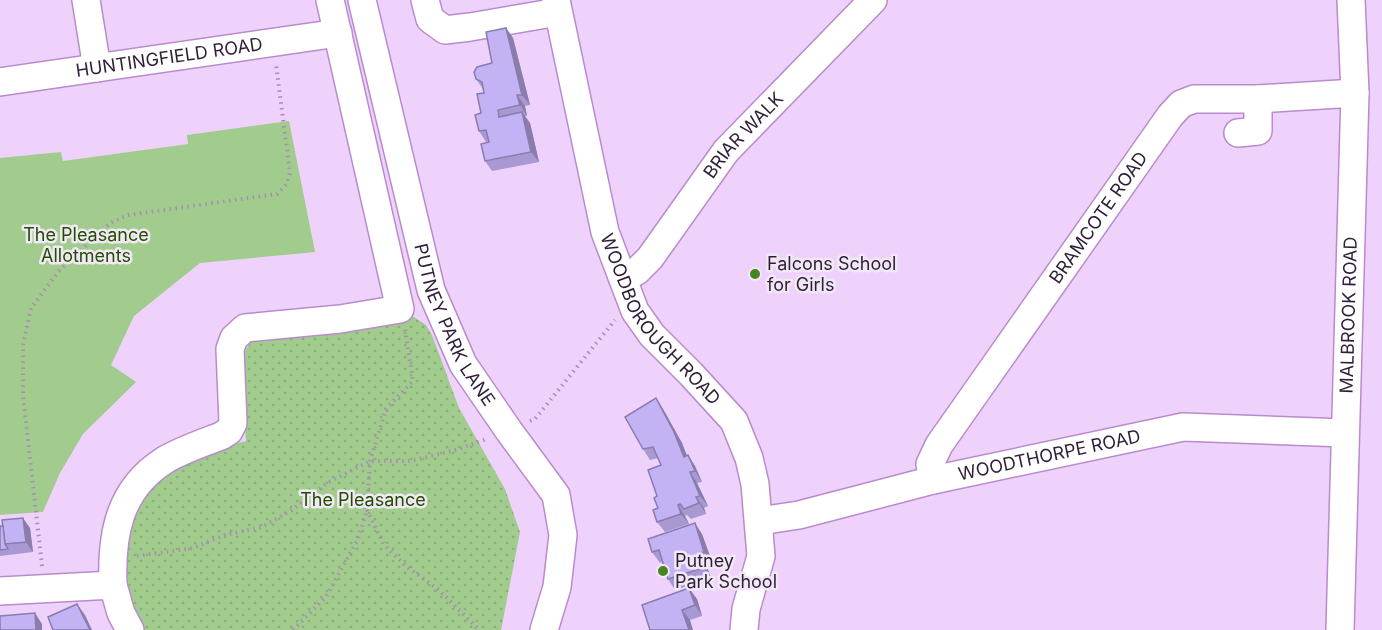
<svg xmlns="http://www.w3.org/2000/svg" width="1382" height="630" viewBox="0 0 1382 630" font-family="Inter,sans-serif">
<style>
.green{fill:#a1cc8d}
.park{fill:url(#park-dots)}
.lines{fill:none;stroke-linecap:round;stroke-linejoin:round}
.minor-casing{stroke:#ba8bcc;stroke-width:30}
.path{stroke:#a88fb2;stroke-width:4;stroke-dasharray:1.5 4.5;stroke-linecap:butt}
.minor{stroke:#fff;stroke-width:27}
.wall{fill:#a899d2}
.shaded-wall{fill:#887dab}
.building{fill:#c3b2f4;stroke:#887dab;stroke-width:1.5}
.poi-dot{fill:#478321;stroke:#f1e8f5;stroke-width:2}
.labels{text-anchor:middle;stroke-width:5;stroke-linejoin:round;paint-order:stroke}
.street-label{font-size:18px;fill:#301e38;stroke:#f1e8f5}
.park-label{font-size:18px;fill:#234e01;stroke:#f1e8f5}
.poi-label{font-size:18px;fill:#301e38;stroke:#f1e8f5;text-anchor:start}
</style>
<defs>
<pattern id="park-dots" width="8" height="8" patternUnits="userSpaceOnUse" patternTransform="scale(1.5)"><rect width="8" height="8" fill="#a1cc8d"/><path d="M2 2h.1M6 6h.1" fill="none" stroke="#8baf7a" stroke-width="1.8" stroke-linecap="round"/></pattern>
</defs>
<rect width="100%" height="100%" fill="#efd2fb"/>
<path class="green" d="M 289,121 L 315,252 L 200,263 L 134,316 L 111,365 L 136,382 L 83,434 L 60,473 L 43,512 L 0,515 L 0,158 L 61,152 L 63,161 L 188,144 L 187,135 Z"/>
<path class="park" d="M 411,315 L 426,325 L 432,335 L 459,408 L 505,489 L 520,532 L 501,630 L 145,630 C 140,622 134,614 132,605 C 118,556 130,495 177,466 C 199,453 222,447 246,441 L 241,358 L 254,336 Z"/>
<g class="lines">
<g class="minor-casing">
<g id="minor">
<path d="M 86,0 L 97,68"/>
<path id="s1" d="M 362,0 L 431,290 L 463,364 L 509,431 L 556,495 L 563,535 L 557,587 L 544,630"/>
<path d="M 425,0 L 430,19 L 445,30 L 470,27 L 558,12"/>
<path id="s2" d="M 556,0 L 605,232 L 635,311 L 652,335 L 691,374 L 734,421 L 749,458 L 755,484 L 761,556 L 746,609 L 744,630"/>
<path id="s3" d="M 0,82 L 338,33"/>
<path d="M 1238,133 L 1258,131 L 1258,99"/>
<path id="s4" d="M 623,279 L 637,271 L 650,258 L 726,151 L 873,0"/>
<path id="s5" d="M 933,480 L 930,464 L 939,445 L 1170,116 L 1181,104 L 1194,99 L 1258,99 L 1355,93"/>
<path id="s6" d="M 759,521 L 799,515 L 933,480 L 1183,427 L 1345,433"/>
<path d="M 113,585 C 111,534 119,489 165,460 C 182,450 203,443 221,436 L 229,431 L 233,423 L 230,349 L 234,338 L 245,328 L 340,319 L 400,309 L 330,0"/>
<path d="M 0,591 L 113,585 L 121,613 L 130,630"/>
<path id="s7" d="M 1340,630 L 1355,93 L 1351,0"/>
</g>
</g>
<g class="path">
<path d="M 530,421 L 535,419 L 615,320"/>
<path d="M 367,510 L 384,545 L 407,567 L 439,590 L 479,630"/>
<path d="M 137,556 L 193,548 L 225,535 L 262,527 L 292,510 L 327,483 L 370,461 L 411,461 L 459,449 L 487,439"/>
<path d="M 42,566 L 23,395 L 23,345 L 31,308 L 58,272 L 110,223 L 128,215 L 277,194 L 287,184 L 290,173 L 276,64"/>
<path d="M 293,630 L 326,597 L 358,539 L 367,510 L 370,461 L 386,409 L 413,381 L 405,329"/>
</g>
<use href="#minor" class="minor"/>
</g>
<g class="wall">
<path d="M 506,28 L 513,38 L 530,105 L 525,106 L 527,116 L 525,116 L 530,123 L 539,162 L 492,171 L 485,161 L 489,141 L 486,142 L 479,131 L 484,93 L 483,89 L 476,79 L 492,63 Z"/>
<path d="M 656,398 L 663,409 L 682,443 L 687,456 L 688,455 L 695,466 L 702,482 L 697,483 L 708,506 L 704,508 L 706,514 L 691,519 L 687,515 L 685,516 L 689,524 L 665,532 L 657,522 L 657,496 L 661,465 L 658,458 L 650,460 L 643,449 Z"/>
<path d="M 0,526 L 30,528 L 33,552 L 0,556 Z"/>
<path d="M 702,534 L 712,562 L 706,564 L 711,578 L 675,590 L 668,579 L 662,562 L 660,563 L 652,552 Z"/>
<path d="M 697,599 L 702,616 L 690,620 L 650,630 Z"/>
</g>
<g class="shaded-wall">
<path d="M 506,28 L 513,38 L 530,105 L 522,95 Z"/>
<path d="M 517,95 L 525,106 L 527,116 L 520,105 Z"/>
<path d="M 522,112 L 530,123 L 539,162 L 531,152 Z"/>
<path d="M 656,398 L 663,409 L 682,443 L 691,467 L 684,457 Z"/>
<path d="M 688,455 L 695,466 L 702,482 L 695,471 Z"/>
<path d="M 690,472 L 697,483 L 708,506 L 700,496 Z"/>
<path d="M 696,497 L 704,508 L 706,514 L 699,503 Z"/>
<path d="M 678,505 L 685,516 L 689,524 L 681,514 Z"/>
<path d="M 23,518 L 30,528 L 33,552 L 26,542 Z"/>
<path d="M 695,523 L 702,534 L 712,562 L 704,552 Z"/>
<path d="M 699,553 L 706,564 L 711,578 L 703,568 Z"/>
<path d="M 689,588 L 697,599 L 702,616 L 695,605 Z"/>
<path d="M 77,604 L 85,615 L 92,630 L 90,630 Z"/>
<path d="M 682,610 L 690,620 L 693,630 L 689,630 Z"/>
<path d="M 35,613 L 42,624 L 42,630 L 36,630 Z"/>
</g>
<g class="building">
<path d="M 506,28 L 522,95 L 517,95 L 520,105 L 498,110 L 499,117 L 522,112 L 531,152 L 485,161 L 481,144 L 489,142 L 486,130 L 479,131 L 475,115 L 481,113 L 477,94 L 484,93 L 482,82 L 476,79 L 474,72 L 477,67 L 492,63 L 486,32 Z"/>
<path d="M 656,398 L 674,432 L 684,457 L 688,455 L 695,471 L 690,472 L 700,496 L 696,497 L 699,503 L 684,509 L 680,504 L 678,505 L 681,514 L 657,522 L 653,510 L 658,508 L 654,498 L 657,496 L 648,470 L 661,465 L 653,447 L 643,449 L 625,417 Z"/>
<path d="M 23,518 L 26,542 L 5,544 L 2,520 Z"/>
<path d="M 695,523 L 704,552 L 699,553 L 703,568 L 668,579 L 659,550 L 652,552 L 648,539 Z"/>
<path d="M 0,526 L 3,526 L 5,544 L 8,549 L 0,550 Z"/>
<path d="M 689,588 L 695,605 L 682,610 L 689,630 L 650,630 L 642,605 Z"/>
<path d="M 77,604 L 90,630 L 53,630 L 48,617 Z"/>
<path d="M 35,613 L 36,630 L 0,630 L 0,616 Z"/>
</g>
<g class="poi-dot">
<circle cx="755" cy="274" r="6"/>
<circle cx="663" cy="571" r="6"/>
</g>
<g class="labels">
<g class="street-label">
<text dy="6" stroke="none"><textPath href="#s3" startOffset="171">HUNTINGFIELD ROAD</textPath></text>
<text dy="6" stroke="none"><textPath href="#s4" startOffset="189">BRIAR WALK</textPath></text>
<text dy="6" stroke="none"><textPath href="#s5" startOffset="315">BRAMCOTE ROAD</textPath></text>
<text dy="6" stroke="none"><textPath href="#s7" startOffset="315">MALBROOK ROAD</textPath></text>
<text dy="6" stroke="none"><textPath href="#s2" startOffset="342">WOODBOROUGH ROAD</textPath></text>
<text dy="6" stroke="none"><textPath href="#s1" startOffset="339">PUTNEY PARK LANE</textPath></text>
<text dy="6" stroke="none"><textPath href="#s6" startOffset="298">WOODTHORPE ROAD</textPath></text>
</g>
<g class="park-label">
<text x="86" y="241">The Pleasance<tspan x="86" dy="21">Allotments</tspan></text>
<text x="363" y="506">The Pleasance</text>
</g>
<g class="poi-label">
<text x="767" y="270">Falcons School<tspan x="767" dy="21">for Girls</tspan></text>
<text x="675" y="567">Putney<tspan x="675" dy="21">Park School</tspan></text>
</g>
</g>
</svg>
